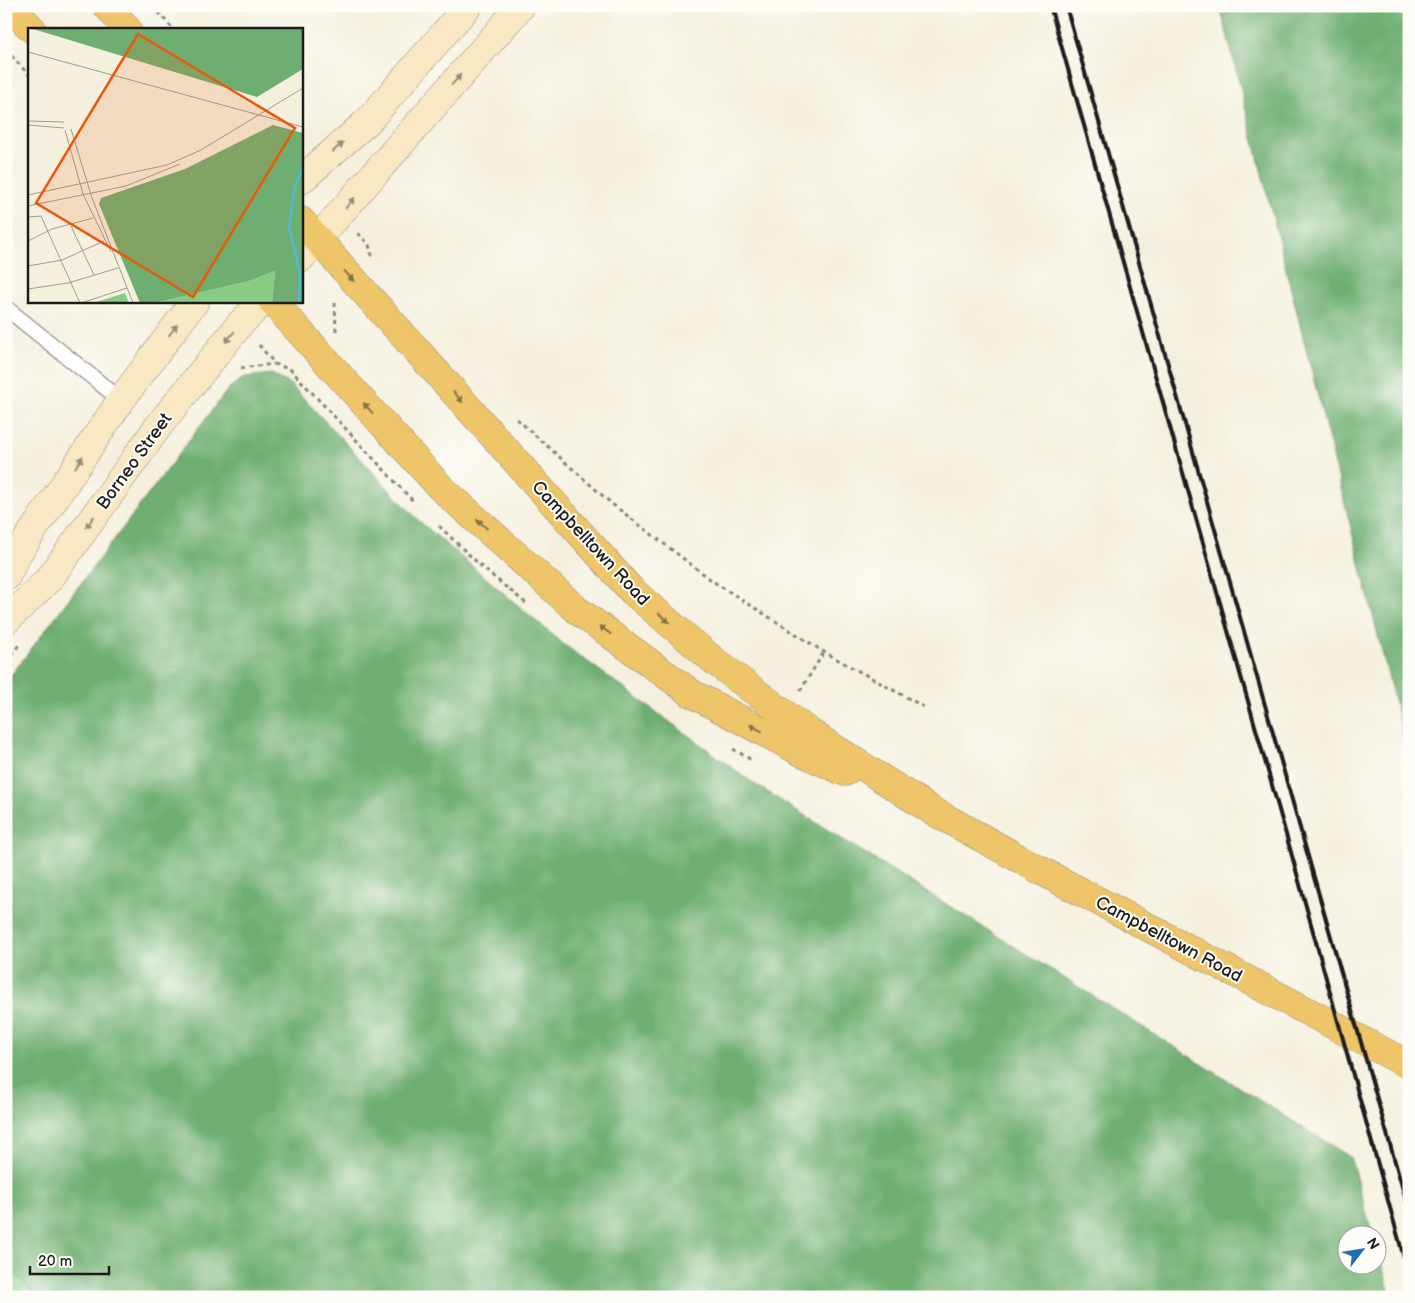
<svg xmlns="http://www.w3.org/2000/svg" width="1415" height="1303" viewBox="0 0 1415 1303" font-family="'Balsamiq Sans',sans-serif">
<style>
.green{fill:#88cb83;stroke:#527450}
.forest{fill:#6eaf71;stroke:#456646}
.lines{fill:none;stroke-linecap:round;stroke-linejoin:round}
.lane-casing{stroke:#88867d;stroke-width:17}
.secondary-casing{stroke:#88867d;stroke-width:29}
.primary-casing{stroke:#88867d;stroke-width:29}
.path{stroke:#88867d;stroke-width:3;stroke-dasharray:4 4;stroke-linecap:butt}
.lane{stroke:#fff;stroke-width:15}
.secondary{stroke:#f8e8c3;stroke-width:28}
.primary{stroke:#eec569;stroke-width:28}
.rail{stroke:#1c1c1c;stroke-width:4}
.oneway{fill:#958c78}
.oneway2{fill:#857042}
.labels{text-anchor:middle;stroke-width:4;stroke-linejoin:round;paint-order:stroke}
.street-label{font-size:18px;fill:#1c1c1c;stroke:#fdfcf7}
.inset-river{fill:none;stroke:#55b9d4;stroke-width:2.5}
.inset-road{fill:none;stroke:#9e9b90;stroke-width:1}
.view{fill:#e8590c;fill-opacity:0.15;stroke:#e8590c;stroke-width:2.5}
.inset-edge{fill:none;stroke:#1c1c1c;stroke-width:2.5}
</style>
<rect width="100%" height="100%" fill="#fdfcf7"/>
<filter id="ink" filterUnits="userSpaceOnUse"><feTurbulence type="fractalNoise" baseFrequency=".02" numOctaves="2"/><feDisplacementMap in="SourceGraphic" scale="10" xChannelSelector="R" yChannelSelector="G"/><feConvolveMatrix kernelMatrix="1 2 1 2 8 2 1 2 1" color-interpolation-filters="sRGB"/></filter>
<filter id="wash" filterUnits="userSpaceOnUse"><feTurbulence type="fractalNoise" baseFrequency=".0096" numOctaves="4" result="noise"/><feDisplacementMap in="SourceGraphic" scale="20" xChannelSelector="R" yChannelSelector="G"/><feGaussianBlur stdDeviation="1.12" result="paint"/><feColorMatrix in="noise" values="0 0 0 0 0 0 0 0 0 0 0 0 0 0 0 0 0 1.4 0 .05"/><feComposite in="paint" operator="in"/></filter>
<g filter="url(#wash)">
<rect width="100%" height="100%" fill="#f5f0de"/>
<path class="green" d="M 6,1264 L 37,1297 L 6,1297 Z"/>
<g class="forest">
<path d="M 1220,6 L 1409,6 L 1409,759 Z"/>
<path d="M 272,374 L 291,385 L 419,521 L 562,643 L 756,785 L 1350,1157 L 1373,1235 L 1348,1236 L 1348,1266 L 1378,1266 L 1378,1251 L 1391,1297 L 37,1297 L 6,1264 L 6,682 L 229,388 L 245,377 Z"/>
</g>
</g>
<g filter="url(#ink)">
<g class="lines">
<g class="lane-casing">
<path id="lane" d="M 6,308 L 121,400"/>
</g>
<g class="secondary-casing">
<g id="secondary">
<path d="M 301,180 L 368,121 L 468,6"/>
<path d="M 301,258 L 521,6"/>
<path d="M 6,577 L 18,553 L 121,400 L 195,301"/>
<path d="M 6,621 L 50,578 L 160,424 L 241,323 L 263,301"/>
</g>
</g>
<g class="primary-casing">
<g id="primary">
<path d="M 9,6 L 32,29"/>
<path d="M 107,6 L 127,29"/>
<path d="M 301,221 L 632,591 L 713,660 L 809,732 L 931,810 L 1051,876 L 1409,1065"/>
<path d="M 272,301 L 440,487 L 577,610 L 691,693 L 799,751 L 845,772"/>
</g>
</g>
<g class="path">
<path d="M 153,6 L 173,29"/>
<path d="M 6,50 L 29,75"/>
<path d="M 358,233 L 369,245 L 373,260"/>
<path d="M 336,331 L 335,302 L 337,301"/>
<path d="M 259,345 L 275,364 L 291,370 L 413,501"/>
<path d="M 241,368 L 274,364"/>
<path d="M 517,419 L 612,504 L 714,582 L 824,652 L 926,708"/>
<path d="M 439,526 L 484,569 L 528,605"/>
<path d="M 6,661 L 19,645"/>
<path d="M 800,691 L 824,652"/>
<path d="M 733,749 L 750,759 L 754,758"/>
</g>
<use href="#lane" class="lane"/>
<use href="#secondary" class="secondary"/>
<use href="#primary" class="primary"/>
<g class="rail">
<path d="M 1050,6 L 1287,838 L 1409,1276"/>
<path d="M 1066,6 L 1409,1211"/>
</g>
</g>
<defs><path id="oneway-solid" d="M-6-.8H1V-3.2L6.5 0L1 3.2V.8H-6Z" transform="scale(1.25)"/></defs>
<g class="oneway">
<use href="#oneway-solid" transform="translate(456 80) rotate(-49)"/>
<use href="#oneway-solid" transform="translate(338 147) rotate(-41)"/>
<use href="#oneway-solid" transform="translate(350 203) rotate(-49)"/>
<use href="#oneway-solid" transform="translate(173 330) rotate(-53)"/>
<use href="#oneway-solid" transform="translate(230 337) rotate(129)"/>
<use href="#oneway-solid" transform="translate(79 462) rotate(-56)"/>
<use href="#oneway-solid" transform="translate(90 522) rotate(126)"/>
</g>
<g class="oneway2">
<use href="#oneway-solid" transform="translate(349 276) rotate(49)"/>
<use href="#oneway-solid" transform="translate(458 397) rotate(49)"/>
<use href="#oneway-solid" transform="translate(368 408) rotate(-132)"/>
<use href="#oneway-solid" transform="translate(482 524) rotate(-138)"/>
<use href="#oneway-solid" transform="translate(664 618) rotate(41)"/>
<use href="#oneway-solid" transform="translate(605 630) rotate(-144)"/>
<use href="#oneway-solid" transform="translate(756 728) rotate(-152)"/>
</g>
</g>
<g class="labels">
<g class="street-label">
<text transform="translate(134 461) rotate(-54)" y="6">Borneo Street</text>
<text transform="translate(591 543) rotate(47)" y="6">Campbelltown Road</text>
<text transform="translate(1169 939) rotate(28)" y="6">Campbelltown Road</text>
</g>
</g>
<g transform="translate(28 28)">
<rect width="275" height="275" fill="#f5f0de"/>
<path d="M 247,243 L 244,275 L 126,275 L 221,253 ZM 97,265 L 101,275 L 65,275 Z" fill="#88cb83"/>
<path d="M 2,0 L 275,0 L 275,41 L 229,69 ZM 245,97 L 275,105 L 275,275 L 244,275 L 247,243 L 221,253 L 126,275 L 112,275 L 71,176 L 73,170 L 157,141 Z" fill="#6eaf71"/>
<path class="inset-river" d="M 271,275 L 272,244 L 261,199 L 267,158 L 275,139"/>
<path class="inset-road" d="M 0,24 L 275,99M 0,93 L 36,94M 0,97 L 36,100M 43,101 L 64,170 L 105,275M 37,102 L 55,166 L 83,224M 0,167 L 139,137 L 173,122 L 275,60M 0,178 L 98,158 L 152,136M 0,189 L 13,188 L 52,275M 43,198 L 66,247M 0,213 L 24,201 L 65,190M 0,238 L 34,232 L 76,213M 0,261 L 40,255 L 90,240M 53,275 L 99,260"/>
<path class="view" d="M 110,6 L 267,100 L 165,269 L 8,175 Z"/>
<rect width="275" height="275" class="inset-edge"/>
</g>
<rect width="1415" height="1303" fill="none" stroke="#fdfcf7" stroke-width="25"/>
<g transform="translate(1362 1250) rotate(59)"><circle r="24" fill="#fdfcf7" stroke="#a3a29f"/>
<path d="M0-4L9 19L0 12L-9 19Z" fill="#1f6fb2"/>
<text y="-8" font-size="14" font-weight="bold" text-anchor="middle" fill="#1c1c1c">N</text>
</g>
<path d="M30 1266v8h79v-8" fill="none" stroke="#1c1c1c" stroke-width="2.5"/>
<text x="38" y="1266" font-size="15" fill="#1c1c1c" stroke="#fdfcf7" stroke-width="4" paint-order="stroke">20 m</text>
</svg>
